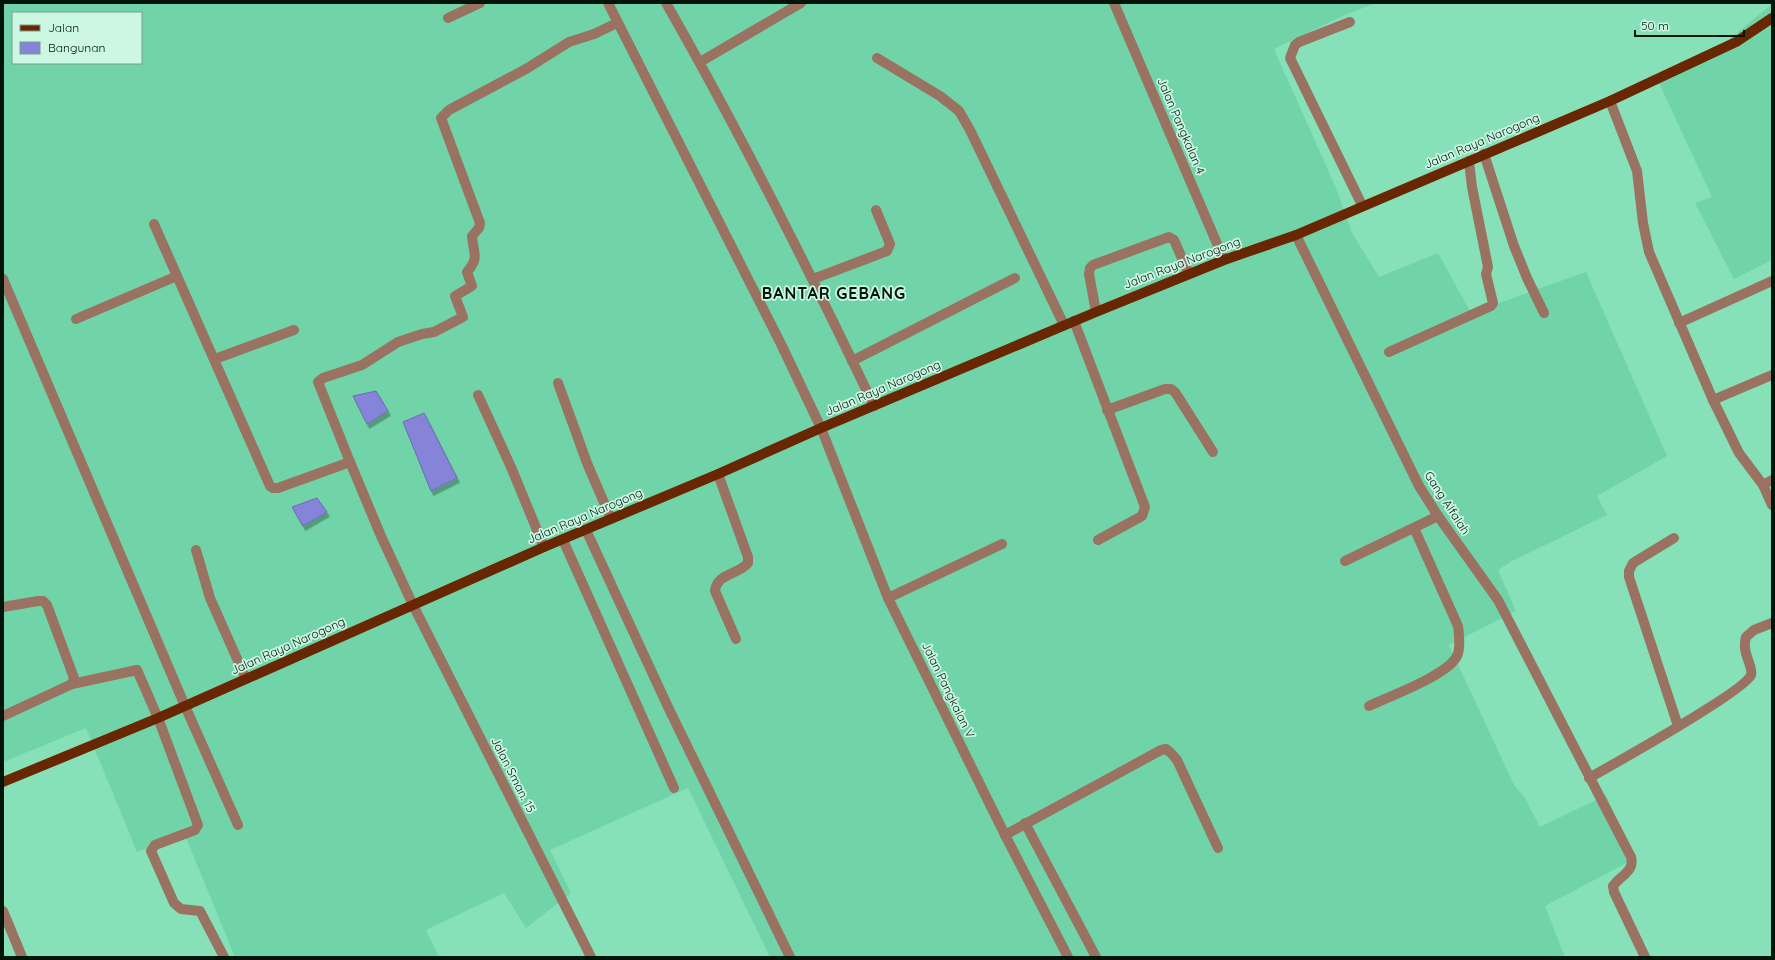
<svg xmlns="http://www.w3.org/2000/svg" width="1775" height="960" viewBox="0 0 1775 960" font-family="Quicksand,sans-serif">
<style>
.built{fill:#71d4a8;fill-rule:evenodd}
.building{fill:#8684d8;stroke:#6d6bb0;filter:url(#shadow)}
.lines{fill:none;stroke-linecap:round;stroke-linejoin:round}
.minor{stroke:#9a7262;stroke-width:10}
.major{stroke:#692602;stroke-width:10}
.labels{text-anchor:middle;stroke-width:3.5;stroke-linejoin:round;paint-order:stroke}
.street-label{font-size:12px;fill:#00160b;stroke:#ccf7e2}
.district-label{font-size:16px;font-weight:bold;letter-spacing:1px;fill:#00160b;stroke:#ccf7e2}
</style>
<defs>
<filter id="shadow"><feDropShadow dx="2.5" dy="4.5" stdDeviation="0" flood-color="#0004"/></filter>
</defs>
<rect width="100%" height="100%" fill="#86e1b8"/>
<g class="built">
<path d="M 3,3 L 1376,3 L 1347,14 L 1274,49 L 1336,188 L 1352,233 L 1379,277 L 1438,253 L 1471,313 L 1586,272 L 1667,456 L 1597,496 L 1607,515 L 1512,561 L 1498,570 L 1516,611 L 1449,645 L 1514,785 L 1525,798 L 1540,827 L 1606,795 L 1634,859 L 1545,906 L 1565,957 L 770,957 L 688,788 L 550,850 L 571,893 L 526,928 L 504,893 L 426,930 L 439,957 L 235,957 L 184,833 L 137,852 L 86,728 L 3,762 ZM 13,13 L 141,13 L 141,63 L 13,63 Z"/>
<path d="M 1772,4 L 1772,260 L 1734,279 L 1695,203 L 1712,197 L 1658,81 L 1699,64 Z"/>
</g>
<g class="building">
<path d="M 376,391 L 388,411 L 367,424 L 353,396 Z"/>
<path d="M 424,413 L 457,478 L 431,491 L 403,422 Z"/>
<path d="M 317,498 L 327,512 L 303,526 L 292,507 Z"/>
</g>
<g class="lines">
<g class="minor">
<path d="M 608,3 L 781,344 L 821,428 L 888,598 L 1005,835 L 1068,957"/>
<path d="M 666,3 C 741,134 809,270 874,406"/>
<path d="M 1114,3 L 1224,260"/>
<path d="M 448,18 L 480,3"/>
<path d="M 1350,22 L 1299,42 L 1295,45 L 1290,58 L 1362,205"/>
<path d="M 877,58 L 940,96 L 959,111 L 970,130 L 1064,325"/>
<path d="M 700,62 L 801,3"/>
<path d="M 1610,101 L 1637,171 L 1643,223 L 1649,252 L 1713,400 L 1739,453 L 1763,485 L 1772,505"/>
<path d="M 1484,154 L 1514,246 L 1527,278 L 1544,313"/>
<path d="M 154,224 L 270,486 L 273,488 L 278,488 L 350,462 L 381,536 L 413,605 L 591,957"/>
<path d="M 1296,235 L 1419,486 L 1438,516 L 1498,600 L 1631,857 C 1635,871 1621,875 1613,886 L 1614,892 L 1645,957"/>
<path d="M 3,279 L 185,706 L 238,825"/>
<path d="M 813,279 L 887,251 L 890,244 L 876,210"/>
<path d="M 1096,312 L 1089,274 L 1090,268 L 1093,265 L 1169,237 L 1174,240 L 1189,274"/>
<path d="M 76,319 L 177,276"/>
<path d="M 1074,321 L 1145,507 L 1142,516 L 1098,540"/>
<path d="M 1679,323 L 1772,281"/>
<path d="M 1389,352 L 1491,306 L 1493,303 L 1486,274 L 1488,267 L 1472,187 L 1469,161"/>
<path d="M 215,359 L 294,330"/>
<path d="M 852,361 L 1015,278"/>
<path d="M 558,383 L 587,463 L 611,519"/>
<path d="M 478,395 L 511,467 L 544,547"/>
<path d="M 1713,400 L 1772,375"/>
<path d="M 1107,410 L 1165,389 L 1171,389 L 1175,392 L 1213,452"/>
<path d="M 350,462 L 318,382 L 323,378 L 362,365 L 398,342 L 422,334 L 434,332 L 463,317 L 455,296 L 472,286 L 467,272 C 480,257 473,253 472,236 L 479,228 L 480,223 L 441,118 L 449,110 L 526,69 L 569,42 L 594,34 L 617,23"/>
<path d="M 718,474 L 748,557 L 748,563 C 738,575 717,573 715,591 L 736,639"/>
<path d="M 1763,485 L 1772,480"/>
<path d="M 586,530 L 668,707 L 790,957"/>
<path d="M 1674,538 L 1633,563 L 1629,571 L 1629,577 L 1678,726"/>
<path d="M 563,540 L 674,788"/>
<path d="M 196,550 L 210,598 L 246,679"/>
<path d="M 1345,561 L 1438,516"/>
<path d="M 888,598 L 1002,544"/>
<path d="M 3,607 L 38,601 L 43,601 L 47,605 L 74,678 L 72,684 L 137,670 L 158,718 L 198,825 L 195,830 L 155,845 L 151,851 L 174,903 L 181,909 L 200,911 L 224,957"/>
<path d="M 1369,706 C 1390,696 1448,675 1457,656 C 1461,648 1459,634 1458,626 L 1414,528"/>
<path d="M 3,716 L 72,684"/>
<path d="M 1589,778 C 1612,765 1745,691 1751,675 C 1754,666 1741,654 1746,637 L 1754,630 L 1772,623"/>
<path d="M 1025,823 L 1096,957"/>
<path d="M 1005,835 L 1161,750 L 1166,749 L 1170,752 L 1177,760 L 1218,848"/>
<path d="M 3,911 L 22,957"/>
</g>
<path class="major" d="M 3,782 L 158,718 L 544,547 L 718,474 L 821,428 L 1096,312 L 1224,260 L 1296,235 L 1610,101 L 1736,42 L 1772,18"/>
</g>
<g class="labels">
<g class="street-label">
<text transform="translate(1181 126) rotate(67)" y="4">Jalan Pangkalan 4</text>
<text transform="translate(1482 141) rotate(-23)" y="4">Jalan Raya Narogong</text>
<text transform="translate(1182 263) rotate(-21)" y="4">Jalan Raya Narogong</text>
<text transform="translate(883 388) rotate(-23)" y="4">Jalan Raya Narogong</text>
<text transform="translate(1447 503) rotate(57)" y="4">Gang Alfalah</text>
<text transform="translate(585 516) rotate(-23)" y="4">Jalan Raya Narogong</text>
<text transform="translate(288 646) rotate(-24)" y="4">Jalan Raya Narogong</text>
<text transform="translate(948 690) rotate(64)" y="4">Jalan Pangkalan V</text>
<text transform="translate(513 775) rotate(63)" y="4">Jalan Sman. 15</text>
</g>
<g class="district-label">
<text x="834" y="299">BANTAR GEBANG</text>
</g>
</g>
<rect width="1775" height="960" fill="none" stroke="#00160b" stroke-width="8"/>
<rect x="12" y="12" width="130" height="52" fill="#ccf7e2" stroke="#7a9d8c"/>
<rect x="20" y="25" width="20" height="6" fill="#692602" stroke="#7a9d8c"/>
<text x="48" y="32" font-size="12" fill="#00160b">Jalan</text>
<rect x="20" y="42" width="20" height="12" fill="#8684d8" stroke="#7a9d8c"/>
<text x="48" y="52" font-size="12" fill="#00160b">Bangunan</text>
<path d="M1635 30v6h109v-6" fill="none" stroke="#00160b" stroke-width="2"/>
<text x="1641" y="30" font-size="12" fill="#00160b" stroke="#ccf7e2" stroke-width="3" paint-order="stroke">50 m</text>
</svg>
